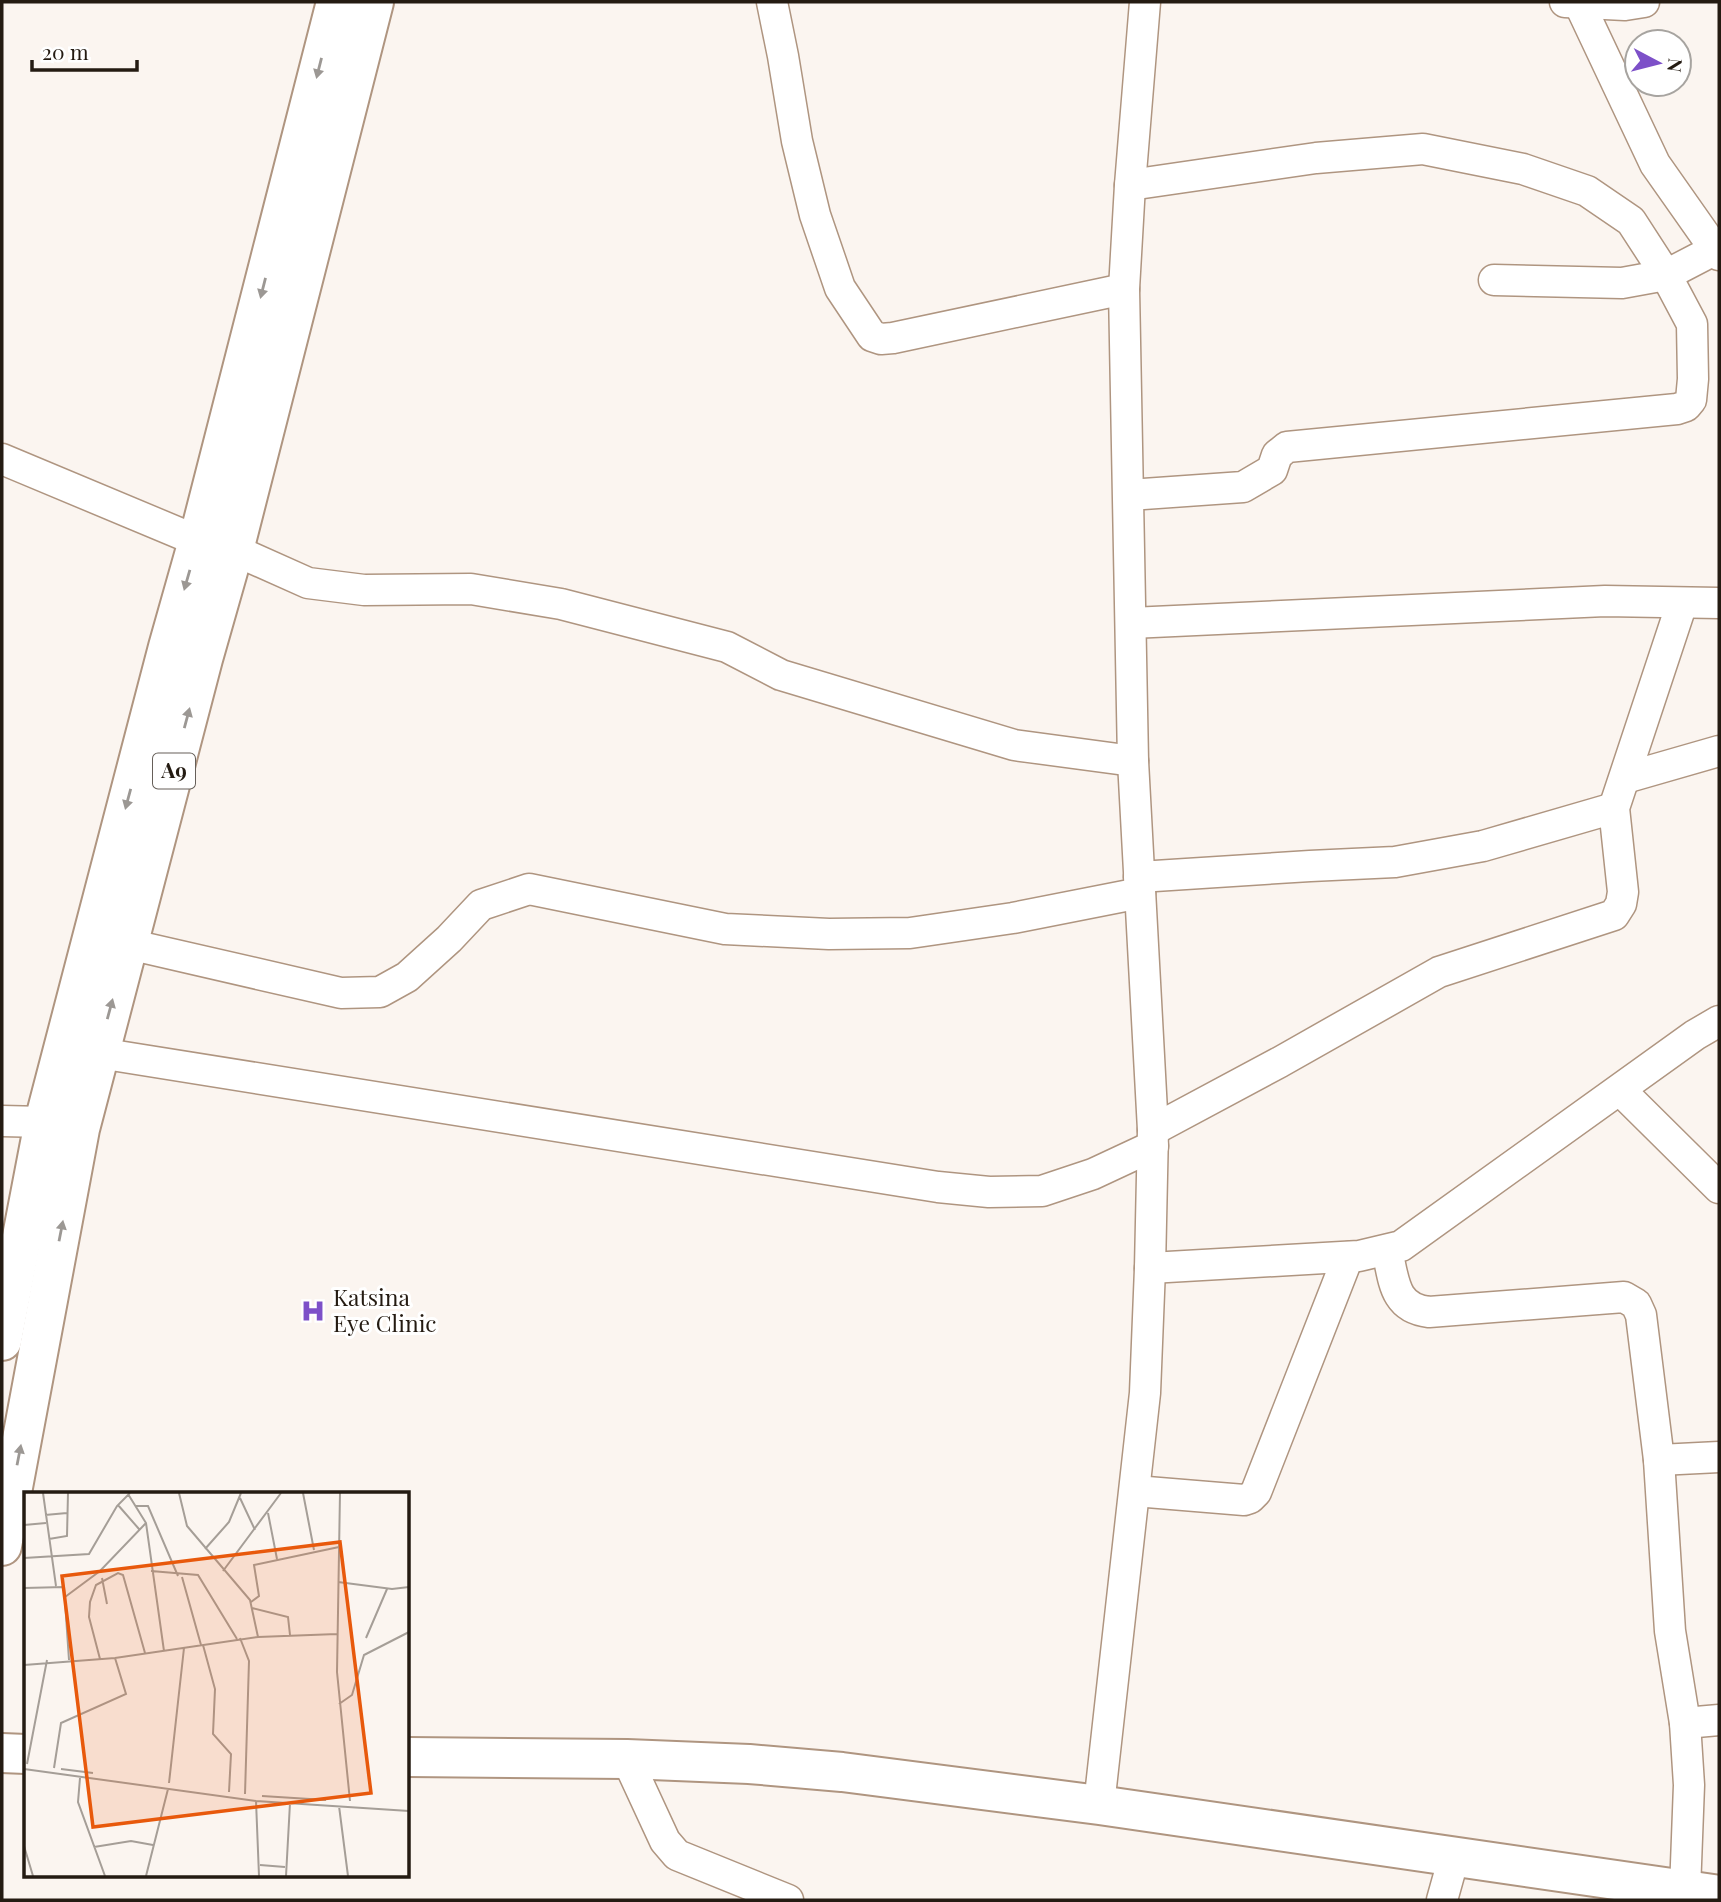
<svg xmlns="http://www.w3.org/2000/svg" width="1721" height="1902" viewBox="0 0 1721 1902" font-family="'Playfair Display',serif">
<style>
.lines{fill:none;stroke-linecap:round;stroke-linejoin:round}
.street-casing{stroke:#af9580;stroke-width:33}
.secondary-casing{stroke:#af9580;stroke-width:42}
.highway-casing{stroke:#af9580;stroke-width:42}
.street{stroke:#fff;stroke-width:30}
.secondary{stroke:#fff;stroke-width:38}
.highway{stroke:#fff;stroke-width:38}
.oneway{fill:#9c9894}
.labels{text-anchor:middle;stroke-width:6;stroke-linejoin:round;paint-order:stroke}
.shield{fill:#fff;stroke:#665f59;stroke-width:2}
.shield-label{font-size:21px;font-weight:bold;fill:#241b12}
.poi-label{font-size:23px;fill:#241b12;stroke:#fff;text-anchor:start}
.inset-road{fill:none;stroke:#a59e97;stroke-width:2}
.view{fill:#e8590c;fill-opacity:0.15;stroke:#e8590c;stroke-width:3.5}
.inset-edge{fill:none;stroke:#241b12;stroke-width:3.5}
</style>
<rect width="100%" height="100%" fill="#fbf5f0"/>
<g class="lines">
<g class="street-casing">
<g id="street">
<path d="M 772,2 L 783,56 L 797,141 L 815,215 L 840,288 L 872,336 L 881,339 L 893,338 L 1124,289"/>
<path d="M 1565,2 L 1625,5 L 1644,2"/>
<path d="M 1579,3 L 1655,164 L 1719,255"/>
<path d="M 1494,280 L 1622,283 L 1666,275 L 1716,249"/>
<path d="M 2,459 L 198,541"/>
<path d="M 1129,495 L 1243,487 L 1272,470 L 1277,455 L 1287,447 L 1677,409 L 1686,406 L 1691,400 L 1693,379 L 1692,324 L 1666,275 L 1631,221 L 1587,191 L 1523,169 L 1423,149 L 1316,158 L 1130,185"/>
<path d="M 234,550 L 308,583 L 364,590 L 471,589 L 561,604 L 727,647 L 781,675 L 1014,745 L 1133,761"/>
<path d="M 1131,623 L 1605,601 L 1719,603"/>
<path d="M 1625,778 L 1719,751"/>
<path d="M 1139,877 L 1310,866 L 1395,862 L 1483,846 L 1614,808"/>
<path d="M 128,944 L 341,993 L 380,992 L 407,977 L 449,939 L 481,905 L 529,889 L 725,929 L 829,934 L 910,933 L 1013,918 L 1140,893"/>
<path d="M 99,1053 L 938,1187 L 989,1192 L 1042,1191 L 1093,1174 L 1153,1146"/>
<path d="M 1620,1090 L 1719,1188"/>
<path d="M 2,1121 L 44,1122"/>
<path d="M 1153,1130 L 1280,1062 L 1439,972 L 1614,915 L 1621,904 L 1623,892 L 1614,808 L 1682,603"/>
<path d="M 1387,1250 C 1394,1279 1393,1308 1429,1312 L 1624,1297 L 1636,1304 L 1641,1315 L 1659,1460 L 1670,1631 L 1685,1723 L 1689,1785 L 1685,1890"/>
<path d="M 1150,1268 L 1359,1256 L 1401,1246 L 1695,1035 L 1719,1021"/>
<path d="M 1659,1460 L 1719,1457"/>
<path d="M 1135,1491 L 1244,1500 L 1250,1498 L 1256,1492 L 1348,1257"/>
<path d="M 1685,1723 L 1719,1720"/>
<path d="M 627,1759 L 665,1841 L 677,1855 L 788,1900"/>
<path d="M 1099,1805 L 1145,1393 L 1150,1268 L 1153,1130 L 1133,761 L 1124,289 L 1130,185 L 1145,2"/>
<path d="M 1442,1900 L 1454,1857"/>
</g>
</g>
<g class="secondary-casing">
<g id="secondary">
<path d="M 2,1753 L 26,1754"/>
<path d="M 408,1757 L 627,1759 L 749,1764 L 842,1772 L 1099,1805 L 1719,1895"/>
</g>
</g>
<g class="highway-casing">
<g id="highway">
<path d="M 2,1341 L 44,1122 L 168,647 L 198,541 L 336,2"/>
<path d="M 2,1546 L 80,1129 L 203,659 L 234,550 L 374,2"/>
</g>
</g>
<use href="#street" class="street"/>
<use href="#secondary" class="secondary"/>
<use href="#highway" class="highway"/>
</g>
<defs><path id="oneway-solid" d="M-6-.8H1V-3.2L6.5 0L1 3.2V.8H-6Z" transform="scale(1.75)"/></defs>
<g class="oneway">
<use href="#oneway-solid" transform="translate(319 68) rotate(104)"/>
<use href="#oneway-solid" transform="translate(263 288) rotate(104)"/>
<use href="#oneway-solid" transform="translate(187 580) rotate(106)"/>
<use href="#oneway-solid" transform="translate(187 718) rotate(-75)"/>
<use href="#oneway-solid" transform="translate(128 799) rotate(105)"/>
<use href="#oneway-solid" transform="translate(110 1009) rotate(-75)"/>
<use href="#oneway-solid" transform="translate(61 1231) rotate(-79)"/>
<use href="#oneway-solid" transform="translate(19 1455) rotate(-79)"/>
</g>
<defs>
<g id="hospital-bare" transform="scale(1.89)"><path d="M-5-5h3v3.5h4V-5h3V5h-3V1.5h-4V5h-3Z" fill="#7d50c8" stroke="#fff" stroke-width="2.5" paint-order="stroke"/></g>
</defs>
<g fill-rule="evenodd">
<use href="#hospital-bare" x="313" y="1311"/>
</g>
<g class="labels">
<rect class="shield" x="153" y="753.5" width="42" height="35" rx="5"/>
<g class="shield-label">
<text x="174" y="778">A9</text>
</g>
<g class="poi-label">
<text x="333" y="1306">Katsina<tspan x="333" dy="26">Eye Clinic</tspan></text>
</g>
</g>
<g transform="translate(24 1492)">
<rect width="385" height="385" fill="#fbf5f0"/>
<path class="inset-road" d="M 19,1 L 32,94M 155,1 L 163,34 L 226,108 L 234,145M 279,1 L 290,58M 316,1 L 313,180 L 326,309M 104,2 L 122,31 L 140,159M 216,6 L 231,38M 94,13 L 115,37M 111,14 L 124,14 L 154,84M 244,21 L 253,67M 21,23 L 43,21M 0,33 L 22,31M 25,47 L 43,44 L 44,1M 181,57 L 205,30 L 217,1M 0,66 L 65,62 L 93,14 L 106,1M 127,79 L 174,83 L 213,147M 199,79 L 257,1M 158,85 L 177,153M 78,86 L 83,112M 314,90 L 368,97 L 385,95M 0,96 L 40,95 L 45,168M 41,105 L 76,79 L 122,31M 227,110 L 235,104 L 230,73 L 315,55M 228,116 L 264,125 L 266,143M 216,146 L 225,169 L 221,302M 342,146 L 363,97M 179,153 L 191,197 L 189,242 L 207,262 L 205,300M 76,167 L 65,125 L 66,110 L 72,93 L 94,81 L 99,83 L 121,161M 0,173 L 91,166 L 234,145 L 313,142M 315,212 L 328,203 L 340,163 L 385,140M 3,272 L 23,168M 30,276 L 37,231 L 102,202 L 91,166M 0,277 L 232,309 L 385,319M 37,277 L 69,281M 56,286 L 54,310 L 81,384M 145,291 L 160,156M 238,304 L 302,308M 232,309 L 235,384M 315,314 L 324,384M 0,354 L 9,384M 70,355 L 107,349 L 129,353M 236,373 L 261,375M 122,384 L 144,297M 262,384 L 266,311"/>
<path class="view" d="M 316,50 L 347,301 L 69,335 L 38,84 Z"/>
<rect width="385" height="385" class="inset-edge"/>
</g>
<rect width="1721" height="1902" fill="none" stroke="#241b12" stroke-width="7"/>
<g transform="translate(1658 63) rotate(97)"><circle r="33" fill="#ffffff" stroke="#a7a4a0" stroke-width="2"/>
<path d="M0-5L12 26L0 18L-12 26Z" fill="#7d50c8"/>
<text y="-10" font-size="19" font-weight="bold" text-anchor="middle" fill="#241b12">N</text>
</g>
<path d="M32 60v10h105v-10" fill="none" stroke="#241b12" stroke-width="3.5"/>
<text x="42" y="60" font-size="21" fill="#241b12" stroke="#ffffff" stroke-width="5" paint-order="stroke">20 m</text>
</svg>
